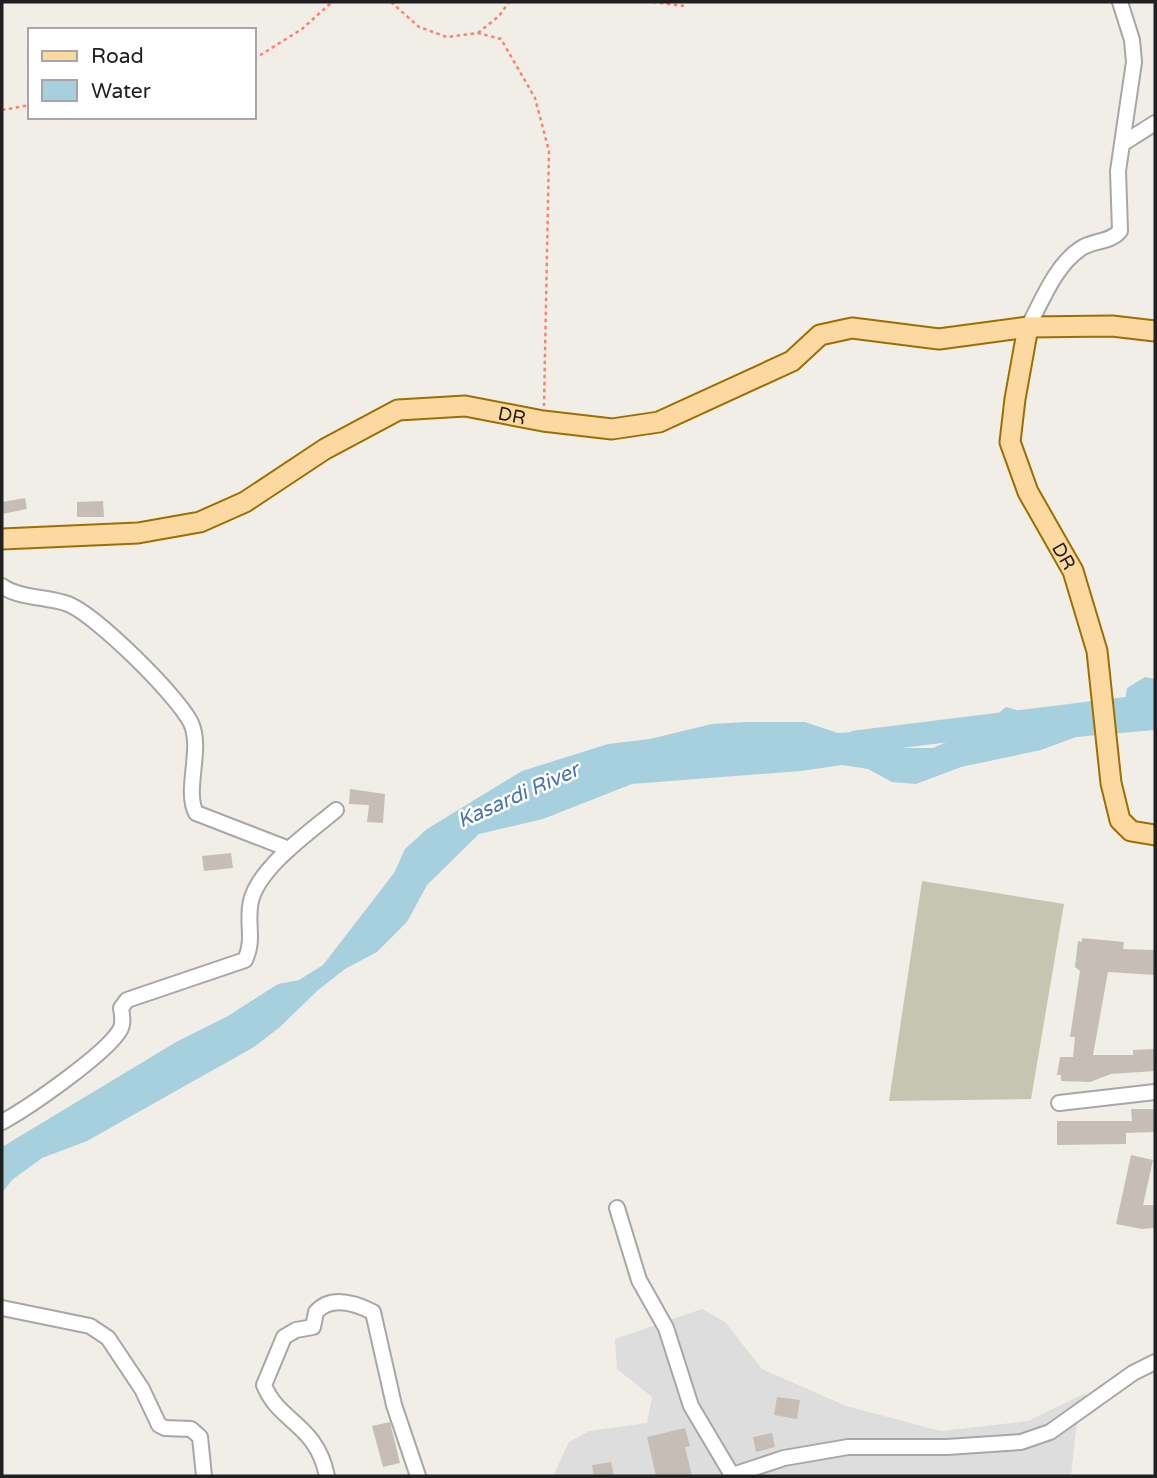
<svg xmlns="http://www.w3.org/2000/svg" width="1157" height="1478" viewBox="0 0 1157 1478" font-family="'Varela Round',sans-serif">
<style>
.residential{fill:#dedddd}
.construction{fill:#c5c6b2}
.water{fill:#a7d0de}
.lines{fill:none;stroke-linecap:round;stroke-linejoin:round}
.river{stroke:#a7d0de;stroke-width:23}
.building{fill:#c6beb6}
.minor-casing{stroke:#a7a7a7;stroke-width:18}
.major-casing{stroke:#9d6f00;stroke-width:23}
.path{stroke:#fa836e;stroke-width:2.5;stroke-dasharray:3.5 3.5;stroke-linecap:butt}
.minor{stroke:#fff;stroke-width:14}
.major{stroke:#fcd9a0;stroke-width:19}
.labels{text-anchor:middle;stroke-width:5;stroke-linejoin:round;paint-order:stroke}
.street-label{font-size:19px;fill:#202020;stroke:#fff}
.water-label{font-size:21px;font-style:italic;fill:#4875aa;stroke:#fff}
</style>
<rect width="100%" height="100%" fill="#f1eee7"/>
<path class="residential" d="M 702,1309 L 725,1322 L 762,1369 L 846,1406 L 941,1431 L 1028,1421 L 1086,1393 L 1076,1429 L 1071,1476 L 553,1476 L 569,1442 L 589,1431 L 647,1423 L 652,1397 L 617,1369 L 615,1339 Z"/>
<path class="construction" d="M 922,881 L 1064,904 L 1031,1099 L 889,1101 Z"/>
<path class="water" d="M 1145,677 L 1155,679 L 1155,730 L 1076,737 L 1041,750 L 961,767 L 916,784 L 892,782 L 868,769 L 842,765 L 801,771 L 632,784 L 543,819 L 479,834 L 427,885 L 407,922 L 377,952 L 345,969 L 317,991 L 280,1027 L 254,1047 L 87,1141 L 42,1158 L 12,1180 L 2,1193 L 2,1147 L 176,1042 L 228,1016 L 278,984 L 299,980 L 323,965 L 394,873 L 405,849 L 427,829 L 522,771 L 608,744 L 650,739 L 712,724 L 745,722 L 805,722 L 838,733 L 870,731 L 902,748 L 933,748 L 983,726 L 1006,707 L 1058,722 L 1091,714 L 1123,713 L 1127,688 Z"/>
<g class="lines">
<path class="river" d="M 856,742 L 1155,705"/>
</g>
<g class="building">
<path d="M 25,498 L 27,509 L 2,514 L 2,502 Z"/>
<path d="M 103,501 L 104,517 L 77,517 L 77,502 Z"/>
<path d="M 350,789 L 385,794 L 383,823 L 367,822 L 369,805 L 349,804 Z"/>
<path d="M 231,853 L 233,868 L 204,871 L 202,856 Z"/>
<path d="M 1082,938 L 1124,942 L 1123,949 L 1155,950 L 1155,975 L 1108,972 L 1093,1055 L 1133,1055 L 1133,1050 L 1155,1049 L 1155,1071 L 1111,1074 L 1090,1082 L 1061,1081 L 1061,1075 L 1057,1075 L 1060,1057 L 1073,1057 L 1075,1037 L 1070,1037 L 1080,971 L 1075,967 L 1078,941 L 1082,942 Z"/>
<path d="M 1131,1109 L 1155,1109 L 1155,1132 L 1126,1133 L 1126,1144 L 1057,1145 L 1057,1121 L 1132,1121 Z"/>
<path d="M 1131,1155 L 1153,1160 L 1143,1205 L 1155,1205 L 1155,1228 L 1142,1229 L 1116,1224 Z"/>
<path d="M 777,1397 L 800,1400 L 797,1419 L 774,1415 Z"/>
<path d="M 390,1422 L 400,1463 L 383,1467 L 372,1426 Z"/>
<path d="M 685,1428 L 690,1446 L 685,1447 L 692,1476 L 656,1476 L 647,1437 Z"/>
<path d="M 772,1433 L 775,1447 L 756,1452 L 753,1437 Z"/>
<path d="M 611,1462 L 614,1476 L 594,1476 L 592,1465 Z"/>
</g>
<g class="lines">
<g class="minor-casing">
<g id="minor">
<path d="M 1122,144 L 1155,123"/>
<path d="M 1028,327 C 1042,301 1055,266 1080,249 C 1092,240 1110,243 1120,231 L 1118,171 L 1134,62 L 1132,40 L 1120,2"/>
<path d="M 2,586 C 18,598 49,597 68,604 C 96,615 178,696 191,723 C 203,749 184,790 196,813 L 289,849"/>
<path d="M 1059,1103 L 1155,1092"/>
<path d="M 2,1122 C 28,1108 106,1054 120,1030 C 124,1023 122,1015 121,1008 L 127,1000 L 245,960 C 255,940 246,922 251,901 C 259,867 310,832 336,810"/>
<path d="M 617,1208 L 639,1280 L 666,1328 L 691,1406 L 732,1475"/>
<path d="M 2,1308 L 90,1326 L 108,1338 L 142,1389 L 159,1425 L 165,1428 L 191,1429 L 200,1437 L 204,1476"/>
<path d="M 327,1476 C 316,1423 279,1423 264,1385 L 284,1337 L 296,1330 L 313,1327 L 316,1312 C 331,1295 355,1303 373,1312 L 394,1405 L 418,1476"/>
<path d="M 730,1476 L 784,1458 L 848,1447 L 947,1447 L 1021,1442 L 1050,1432 L 1133,1373 L 1155,1362"/>
</g>
</g>
<g class="major-casing">
<g id="major">
<path id="s1" d="M 1028,327 L 1015,399 L 1010,442 L 1028,492 L 1073,571 L 1097,651 L 1111,783 L 1120,820 L 1131,831 L 1155,835"/>
<path id="s2" d="M 2,539 L 138,533 L 200,522 L 245,502 L 325,449 L 398,410 L 465,406 L 543,421 L 612,429 L 659,422 L 792,361 L 820,335 L 852,328 L 939,339 L 1028,327 L 1112,326 L 1155,331"/>
</g>
</g>
<g class="path">
<path d="M 391,2 L 419,27 L 447,37 L 478,33 L 501,39 L 535,98 L 549,151 L 544,406"/>
<path d="M 653,2 L 684,6"/>
<path d="M 478,33 L 499,16 L 509,2"/>
<path d="M 254,59 L 302,29 L 332,2"/>
<path d="M 2,110 L 30,105"/>
</g>
<use href="#minor" class="minor"/>
<use href="#major" class="major"/>
</g>
<g class="labels">
<g class="street-label">
<text dy="7" stroke="none"><textPath href="#s2" startOffset="542">DR</textPath></text>
<text dy="7" stroke="none"><textPath href="#s1" startOffset="243">DR</textPath></text>
</g>
<g class="water-label">
<text transform="translate(518 795) rotate(-24)" y="7">Kasardi River</text>
</g>
</g>
<rect width="1157" height="1478" fill="none" stroke="#202020" stroke-width="7"/>
<rect x="28" y="28" width="228" height="91" fill="#ffffff" stroke="#a6a6a6" stroke-width="2"/>
<rect x="42" y="51" width="35" height="10" fill="#fcd9a0" stroke="#a6a6a6" stroke-width="2"/>
<text x="91" y="63" font-size="21" fill="#202020">Road</text>
<rect x="42" y="80" width="35" height="21" fill="#a7d0de" stroke="#a6a6a6" stroke-width="2"/>
<text x="91" y="98" font-size="21" fill="#202020">Water</text>
</svg>
